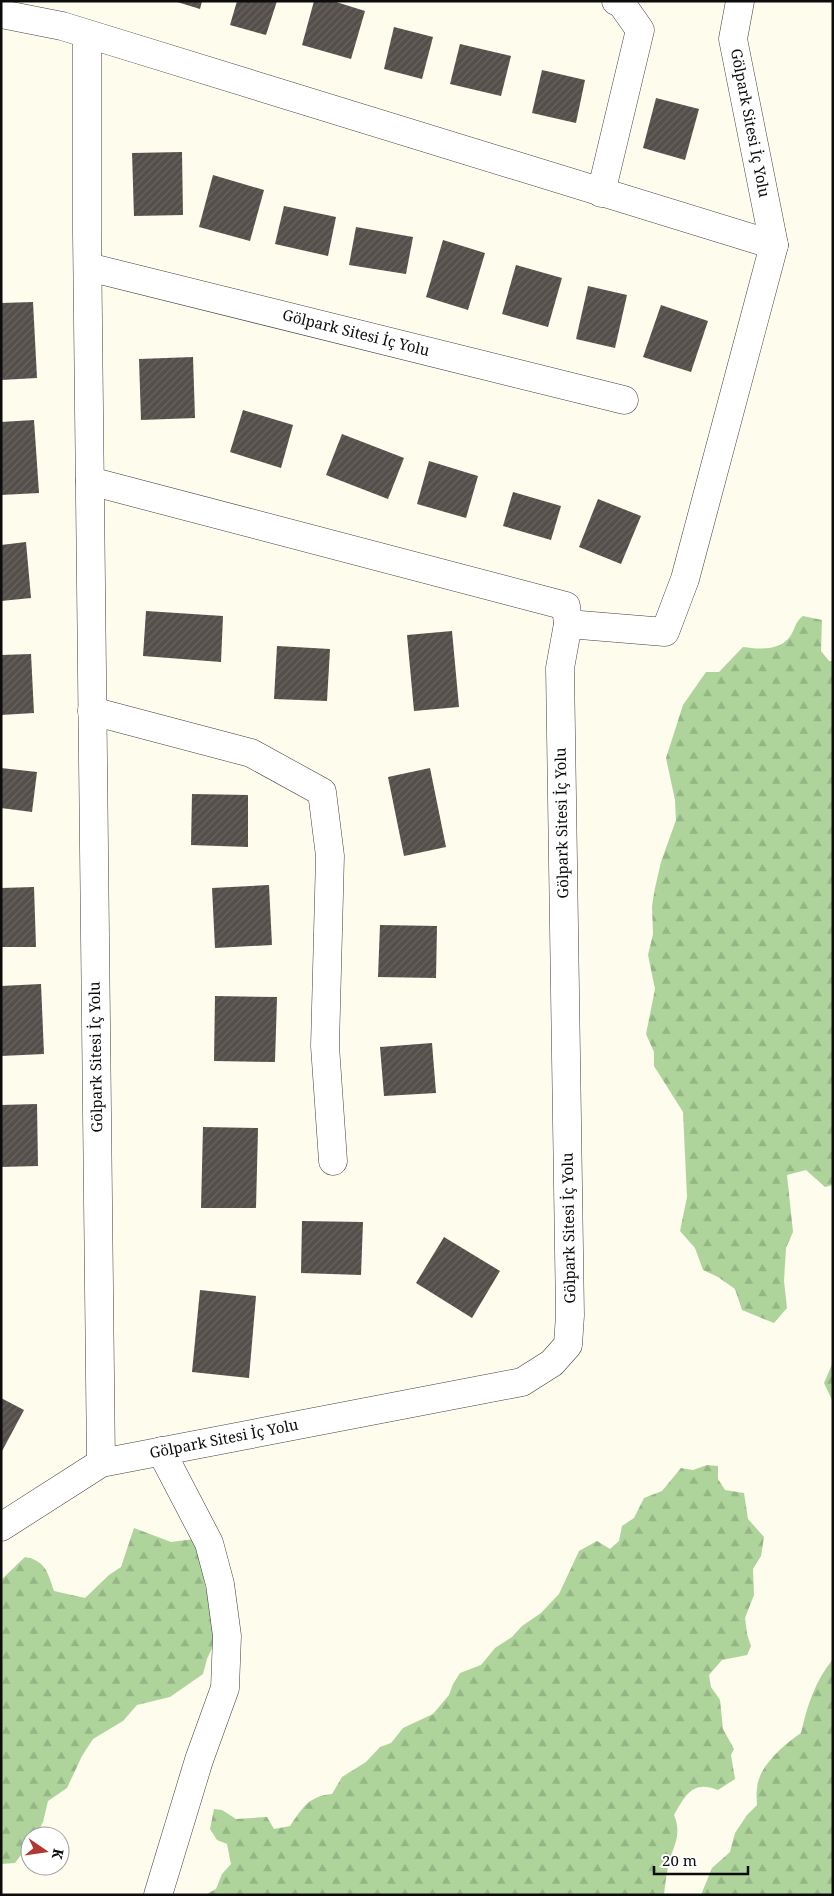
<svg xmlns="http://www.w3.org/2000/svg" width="834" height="1896" viewBox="0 0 834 1896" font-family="'Noto Serif',serif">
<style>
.forest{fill:url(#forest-firs)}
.building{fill:url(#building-hatch)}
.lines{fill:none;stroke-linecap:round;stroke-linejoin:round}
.minor-casing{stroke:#3f3f3f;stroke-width:29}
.minor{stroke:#fff;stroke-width:28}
.labels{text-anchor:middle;stroke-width:5;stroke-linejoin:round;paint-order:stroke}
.street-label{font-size:15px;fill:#0c0c0c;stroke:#fff}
</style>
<defs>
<pattern id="forest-firs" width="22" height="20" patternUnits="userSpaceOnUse" patternTransform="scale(1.25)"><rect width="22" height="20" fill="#aed49b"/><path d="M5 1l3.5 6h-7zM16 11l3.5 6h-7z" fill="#94b584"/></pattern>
<pattern id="building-hatch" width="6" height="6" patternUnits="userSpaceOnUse" patternTransform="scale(1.25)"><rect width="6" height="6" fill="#544f4a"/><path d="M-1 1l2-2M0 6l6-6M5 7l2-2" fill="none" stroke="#686460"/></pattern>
</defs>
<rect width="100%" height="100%" fill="#fdfced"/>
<g class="forest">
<path d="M 803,616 L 822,620 L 821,651 L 829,661 L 833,661 L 833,1185 L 825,1187 L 806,1170 L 787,1175 L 793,1232 L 786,1248 L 784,1281 L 787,1308 L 774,1323 L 742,1310 L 735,1289 L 718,1277 L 703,1270 L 695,1248 L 680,1231 L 687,1197 L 683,1112 L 654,1066 L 654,1052 L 646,1034 L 655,989 L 648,955 L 653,934 L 652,906 L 655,888 L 661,862 L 676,820 L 675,800 L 666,758 L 683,705 L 706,672 L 719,672 L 743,647 C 757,649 777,651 788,639 C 795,632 794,622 803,616 Z"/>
<path d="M 833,1362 L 833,1402 L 824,1383 Z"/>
<path d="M 707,1465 L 718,1466 L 718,1479 L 725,1490 L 744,1493 L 748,1519 L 764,1537 L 761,1556 L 753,1569 L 754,1595 L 745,1618 L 747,1634 L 751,1646 L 747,1655 L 722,1660 L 709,1675 L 711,1687 L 720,1700 L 723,1729 L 734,1749 L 731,1755 L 735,1779 L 718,1790 C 693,1780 686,1794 674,1815 C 681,1832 676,1842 670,1858 C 667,1870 665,1883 664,1895 L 205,1895 L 216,1889 L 222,1874 L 231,1864 L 227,1844 L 217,1840 L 210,1829 L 214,1809 L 222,1810 L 236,1819 L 267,1817 L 274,1829 L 290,1826 C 302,1809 308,1796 332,1794 L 342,1777 L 366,1762 L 380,1747 L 391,1743 L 403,1728 L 433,1714 L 449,1695 L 453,1684 L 460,1673 L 481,1665 L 495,1648 L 512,1637 L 522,1626 L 541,1613 L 559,1594 L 579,1551 L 597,1541 L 610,1549 L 619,1541 L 622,1526 L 634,1518 L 644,1498 L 662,1491 L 681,1468 L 693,1470 Z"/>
<path d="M 134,1528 L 171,1542 L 202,1538 L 202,1568 L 206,1590 L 213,1606 L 213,1646 L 207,1659 L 203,1674 L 170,1697 L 137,1705 L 123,1721 L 93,1739 L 82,1756 L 67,1788 L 48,1801 L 43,1822 L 36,1835 L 30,1836 L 30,1843 L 15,1863 L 1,1864 L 1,1580 L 25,1557 C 46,1561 48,1573 54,1591 L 85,1598 L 109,1575 L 121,1567 Z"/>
<path d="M 833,1659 L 833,1895 L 701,1895 L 712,1868 L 730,1852 L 735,1833 L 747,1815 L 757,1805 C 757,1800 756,1794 757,1789 C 758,1766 784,1745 801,1733 C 807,1706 815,1681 833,1659 Z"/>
</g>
<g class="building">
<path d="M 174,1 L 202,1 L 200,9 Z"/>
<path d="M 237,1 L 277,1 L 266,35 L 230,25 Z"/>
<path d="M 314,1 L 333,1 L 365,11 L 351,59 L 302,45 Z"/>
<path d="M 394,27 L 433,37 L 422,79 L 384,69 Z"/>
<path d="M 460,44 L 511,56 L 501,96 L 450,84 Z"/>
<path d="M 542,70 L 585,80 L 576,123 L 532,113 Z"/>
<path d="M 656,98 L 699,109 L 685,160 L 643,148 Z"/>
<path d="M 182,152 L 183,215 L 134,216 L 132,153 Z"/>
<path d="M 213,175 L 264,190 L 250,241 L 199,227 Z"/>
<path d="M 284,206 L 336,217 L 328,256 L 275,244 Z"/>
<path d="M 356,227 L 413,237 L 406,274 L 349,265 Z"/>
<path d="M 443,240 L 485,253 L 468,310 L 426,297 Z"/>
<path d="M 516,265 L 562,278 L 548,327 L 502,314 Z"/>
<path d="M 588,286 L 627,295 L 615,348 L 576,339 Z"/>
<path d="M 33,302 L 37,378 L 1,380 L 1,303 Z"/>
<path d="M 661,305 L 708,321 L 691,372 L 643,357 Z"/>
<path d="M 193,357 L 195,418 L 141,420 L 139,359 Z"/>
<path d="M 243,410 L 293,425 L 281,468 L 230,452 Z"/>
<path d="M 34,420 L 39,493 L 1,495 L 1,422 Z"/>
<path d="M 342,434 L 404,458 L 388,499 L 326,475 Z"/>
<path d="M 429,461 L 478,476 L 466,518 L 417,504 Z"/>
<path d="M 513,492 L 561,506 L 551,540 L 503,526 Z"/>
<path d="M 598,499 L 641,516 L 621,564 L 579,547 Z"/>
<path d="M 26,542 L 31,598 L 1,601 L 1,545 Z"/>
<path d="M 146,611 L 223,616 L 221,662 L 143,656 Z"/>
<path d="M 452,631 L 459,707 L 414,711 L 407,635 Z"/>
<path d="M 277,646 L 330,649 L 327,701 L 274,699 Z"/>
<path d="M 31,654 L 34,713 L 1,715 L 1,655 Z"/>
<path d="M 1,768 L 37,772 L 32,812 L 1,808 Z"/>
<path d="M 430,768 L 446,847 L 404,856 L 388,777 Z"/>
<path d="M 192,794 L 248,795 L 248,847 L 191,845 Z"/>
<path d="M 269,885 L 272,945 L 215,948 L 212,888 Z"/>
<path d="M 34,887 L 36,947 L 1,947 L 1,888 Z"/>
<path d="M 380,925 L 437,926 L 436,978 L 378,977 Z"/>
<path d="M 41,984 L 44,1054 L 1,1056 L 1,986 Z"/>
<path d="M 215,996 L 277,997 L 275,1062 L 214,1061 Z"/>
<path d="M 432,1043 L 436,1093 L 384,1096 L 380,1047 Z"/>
<path d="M 37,1104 L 38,1166 L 1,1167 L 1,1105 Z"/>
<path d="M 203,1127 L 258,1128 L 256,1208 L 201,1208 Z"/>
<path d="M 302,1221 L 363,1222 L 361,1275 L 301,1273 Z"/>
<path d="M 444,1237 L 500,1271 L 472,1318 L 416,1283 Z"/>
<path d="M 200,1290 L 256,1296 L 249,1378 L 192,1372 Z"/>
<path d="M 1,1398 L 24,1410 L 1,1453 Z"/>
</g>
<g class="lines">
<g class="minor-casing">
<g id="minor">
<path d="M 740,1 L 733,39 L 774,245"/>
<path d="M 1,14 L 62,26 L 774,245 L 685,579 L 665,632 L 568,624 L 560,668 L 570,1315 L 568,1345 L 552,1363 L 522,1382 L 101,1463 L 1,1527"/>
<path d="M 87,35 L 87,233 L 101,1463"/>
<path d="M 601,193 L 640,30 L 621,3 L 616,1"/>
<path d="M 88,267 L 624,400"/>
<path d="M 90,481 L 566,606 L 568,624"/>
<path d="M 92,711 L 251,753 L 322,792 L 330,856 L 325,1046 L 333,1161"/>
<path d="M 158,1895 L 199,1760 L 225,1688 L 227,1636 L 220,1584 L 209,1543 L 161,1451"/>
</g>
</g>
<use href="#minor" class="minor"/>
</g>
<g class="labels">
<g class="street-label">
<text transform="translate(750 123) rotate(79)" y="5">Gölpark Sitesi İç Yolu</text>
<text transform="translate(356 333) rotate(14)" y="5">Gölpark Sitesi İç Yolu</text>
<text transform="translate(562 823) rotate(-91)" y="5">Gölpark Sitesi İç Yolu</text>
<text transform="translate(96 1057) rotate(-91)" y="5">Gölpark Sitesi İç Yolu</text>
<text transform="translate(569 1228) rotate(-91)" y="5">Gölpark Sitesi İç Yolu</text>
<text transform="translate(224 1439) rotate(-11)" y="5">Gölpark Sitesi İç Yolu</text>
</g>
</g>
<rect width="834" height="1896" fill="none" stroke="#0c0c0c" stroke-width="5"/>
<g transform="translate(45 1851) rotate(103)"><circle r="24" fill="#ffffff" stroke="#9e9e9e"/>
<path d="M0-4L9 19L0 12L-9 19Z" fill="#b03830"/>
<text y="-8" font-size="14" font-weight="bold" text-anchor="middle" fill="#0c0c0c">K</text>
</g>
<path d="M654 1866v8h94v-8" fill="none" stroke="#0c0c0c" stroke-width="2.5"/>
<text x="662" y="1866" font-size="15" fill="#0c0c0c" stroke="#ffffff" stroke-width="4" paint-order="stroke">20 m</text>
</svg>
